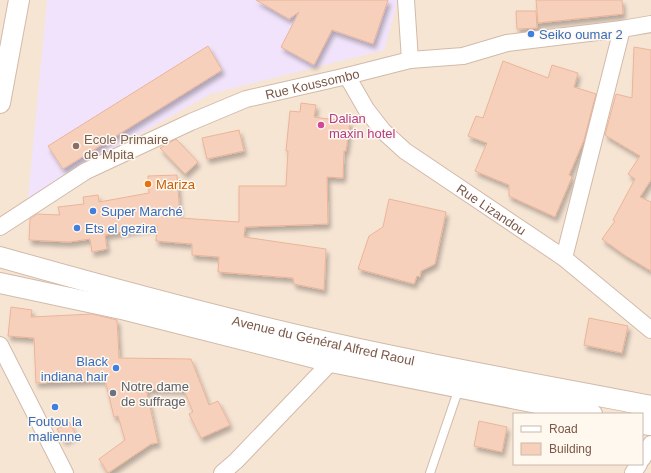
<svg xmlns="http://www.w3.org/2000/svg" width="651" height="473" viewBox="0 0 651 473" font-family="Helvetica,sans-serif">
<style>
.residential{fill:#f7e5d4;fill-rule:evenodd}
.education{fill:#f1e3fb}
.building{fill:#f7d0bb;stroke:#ebb499;filter:url(#shadow)}
.lines{fill:none;stroke-linecap:round;stroke-linejoin:round}
.service-casing{stroke:#d2baaa;stroke-width:10}
.minor-casing{stroke:#d2baaa;stroke-width:18}
.tertiary-casing{stroke:#d2baaa;stroke-width:22}
.service{stroke:#fff;stroke-width:8}
.minor{stroke:#fff;stroke-width:16}
.tertiary{stroke:#fff;stroke-width:20}
.shop-dot{fill:#3f7fe0;stroke:#fff8ef;stroke-width:1.5}
.hotel-dot{fill:#d1479c;stroke:#fff8ef;stroke-width:1.5}
.education-dot{fill:#8d6e63;stroke:#fff8ef;stroke-width:1.5}
.food-dot{fill:#e8710a;stroke:#fff8ef;stroke-width:1.5}
.worship-dot{fill:#6b7280;stroke:#fff8ef;stroke-width:1.5}
.labels{text-anchor:middle;stroke-width:3;stroke-linejoin:round;paint-order:stroke}
.shop-label{font-size:13px;fill:#366cbe;stroke:#fff8ef;text-anchor:start}
.street-label{font-size:13px;fill:#7b5747;stroke:#fff8ef}
.hotel-label{font-size:13px;fill:#b23c85;stroke:#fff8ef;text-anchor:start}
.education-label{font-size:13px;fill:#785e54;stroke:#fff8ef;text-anchor:start}
.food-label{font-size:13px;fill:#c56008;stroke:#fff8ef;text-anchor:start}
.worship-label{font-size:13px;fill:#5b616d;stroke:#fff8ef;text-anchor:start}
</style>
<defs>
<filter id="shadow"><feDropShadow dx="2.5" dy="4.5" stdDeviation="2" flood-color="#0004"/></filter>
</defs>
<rect width="100%" height="100%" fill="#fef4e6"/>
<path class="residential" d="M 0,0 L 651,0 L 651,473 L 0,473 ZM 514,414 L 642,414 L 642,464 L 514,464 Z"/>
<path class="education" d="M 47,0 L 398,0 L 384,50 L 210,94 L 28,198 Z"/>
<g class="building">
<path d="M 256,0 L 388,0 L 373,44 L 332,30 L 314,65 L 281,47 L 299,12 L 289,19 Z"/>
<path d="M 536,0 L 622,0 L 623,14 L 538,23 Z"/>
<path d="M 516,11 L 536,11 L 537,28 L 517,29 Z"/>
<path d="M 208,46 L 222,70 L 63,169 L 48,146 Z"/>
<path d="M 634,47 L 651,50 L 651,180 L 640,197 L 651,202 L 651,271 L 626,256 L 602,239 L 615,221 L 613,220 L 635,179 L 628,174 L 640,156 L 605,135 L 616,94 L 632,98 Z"/>
<path d="M 503,61 L 548,78 L 552,65 L 578,73 L 574,87 L 596,94 L 584,140 L 569,175 L 572,177 L 555,217 L 509,196 L 509,185 L 475,171 L 487,143 L 468,136 L 476,116 L 483,118 Z"/>
<path d="M 301,103 L 316,105 L 314,117 L 350,122 L 346,151 L 344,151 L 343,178 L 327,177 L 328,224 L 245,227 L 244,237 L 326,249 L 324,290 L 294,284 L 293,278 L 218,272 L 219,257 L 192,255 L 192,244 L 156,241 L 157,226 L 105,235 L 107,249 L 92,252 L 90,239 L 69,242 L 29,240 L 30,219 L 37,214 L 60,215 L 58,207 L 84,204 L 83,197 L 98,195 L 99,202 L 149,193 L 148,176 L 177,175 L 180,218 L 239,222 L 239,186 L 286,186 L 288,151 L 286,151 L 290,111 L 300,112 Z"/>
<path d="M 239,130 L 244,151 L 207,159 L 202,138 Z"/>
<path d="M 176,139 L 198,162 L 185,174 L 160,148 Z"/>
<path d="M 389,199 L 446,212 L 435,264 L 421,271 L 420,277 L 417,276 L 414,284 L 358,269 L 369,236 L 383,227 Z"/>
<path d="M 11,307 L 32,310 L 31,317 L 92,314 L 117,320 L 119,358 L 191,359 L 209,405 L 218,401 L 230,425 L 201,438 L 189,414 L 193,412 L 184,390 L 146,389 L 158,443 L 151,444 L 108,473 L 99,459 L 125,440 L 118,416 L 114,417 L 105,380 L 36,383 L 34,338 L 8,336 Z"/>
<path d="M 589,318 L 628,326 L 622,353 L 584,345 Z"/>
<path d="M 479,421 L 507,427 L 502,452 L 474,446 Z"/>
<path d="M 69,422 L 76,434 L 64,441 L 57,429 Z"/>
</g>
<g class="lines">
<g class="service-casing">
<path id="service" d="M 430,473 L 459,388"/>
</g>
<g class="minor-casing">
<g id="minor">
<path d="M 406,0 L 410,60"/>
<path id="s1" d="M 347,76 L 366,109 L 383,131 L 405,151 L 564,258 L 651,330"/>
<path id="s2" d="M 0,227 L 86,171 L 191,122 L 246,99 L 347,76 L 410,60 L 463,56 L 507,43 L 622,29 L 651,24"/>
<path d="M 564,258 L 622,29"/>
<path d="M 0,345 L 65,473"/>
<path d="M 642,459 L 651,444"/>
<path d="M 222,473 L 236,461 L 331,362"/>
<path d="M 633,473 L 639,464"/>
</g>
</g>
<g class="tertiary-casing">
<g id="tertiary">
<path d="M 0,103 L 19,0"/>
<path id="s3" d="M 0,257 C 113,289 227,320 341,345 C 444,368 548,386 651,406"/>
<path d="M 0,283 L 126,310 L 331,362 L 592,414"/>
<path d="M 642,424 L 651,425"/>
</g>
</g>
<use href="#service" class="service"/>
<use href="#minor" class="minor"/>
<use href="#tertiary" class="tertiary"/>
</g>
<g class="shop-dot">
<circle cx="531" cy="34" r="4"/>
<circle cx="93" cy="211" r="4"/>
<circle cx="77" cy="228" r="4"/>
<circle cx="116" cy="368" r="4"/>
<circle cx="55" cy="407" r="4"/>
</g>
<circle class="hotel-dot" cx="321" cy="125" r="4"/>
<circle class="education-dot" cx="76" cy="146" r="4"/>
<circle class="food-dot" cx="148" cy="184" r="4"/>
<circle class="worship-dot" cx="113" cy="393" r="4"/>
<g class="labels">
<g class="shop-label">
<text x="539" y="39">Seiko oumar 2</text>
<text x="101" y="216">Super Marché</text>
<text x="85" y="233">Ets el gezira</text>
<text x="108" y="366" text-anchor="end">Black<tspan x="108" dy="15">indiana hair</tspan></text>
<text x="55" y="426" text-anchor="middle">Foutou la<tspan x="55" dy="15">malienne</tspan></text>
</g>
<g class="street-label">
<text dy="5" stroke="none"><textPath href="#s2" startOffset="346">Rue Koussombo</textPath></text>
<text dy="5" stroke="none"><textPath href="#s1" startOffset="200">Rue Lizandou</textPath></text>
<text dy="5" stroke="none"><textPath href="#s3" startOffset="334">Avenue du Général Alfred Raoul</textPath></text>
</g>
<g class="hotel-label">
<text x="329" y="123">Dalian<tspan x="329" dy="15">maxin hotel</tspan></text>
</g>
<g class="education-label">
<text x="84" y="144">Ecole Primaire<tspan x="84" dy="15">de Mpita</tspan></text>
</g>
<g class="food-label">
<text x="156" y="189">Mariza</text>
</g>
<g class="worship-label">
<text x="121" y="391">Notre dame<tspan x="121" dy="15">de suffrage</tspan></text>
</g>
</g>
<rect x="513" y="413" width="130" height="52" fill="#fff8ef" stroke="#cab8ac"/>
<rect x="521" y="426" width="20" height="6" fill="#ffffff" stroke="#cab8ac"/>
<text x="549" y="433" font-size="12" fill="#7b5747">Road</text>
<rect x="521" y="443" width="20" height="12" fill="#f7d0bb" stroke="#cab8ac"/>
<text x="549" y="453" font-size="12" fill="#7b5747">Building</text>
</svg>
